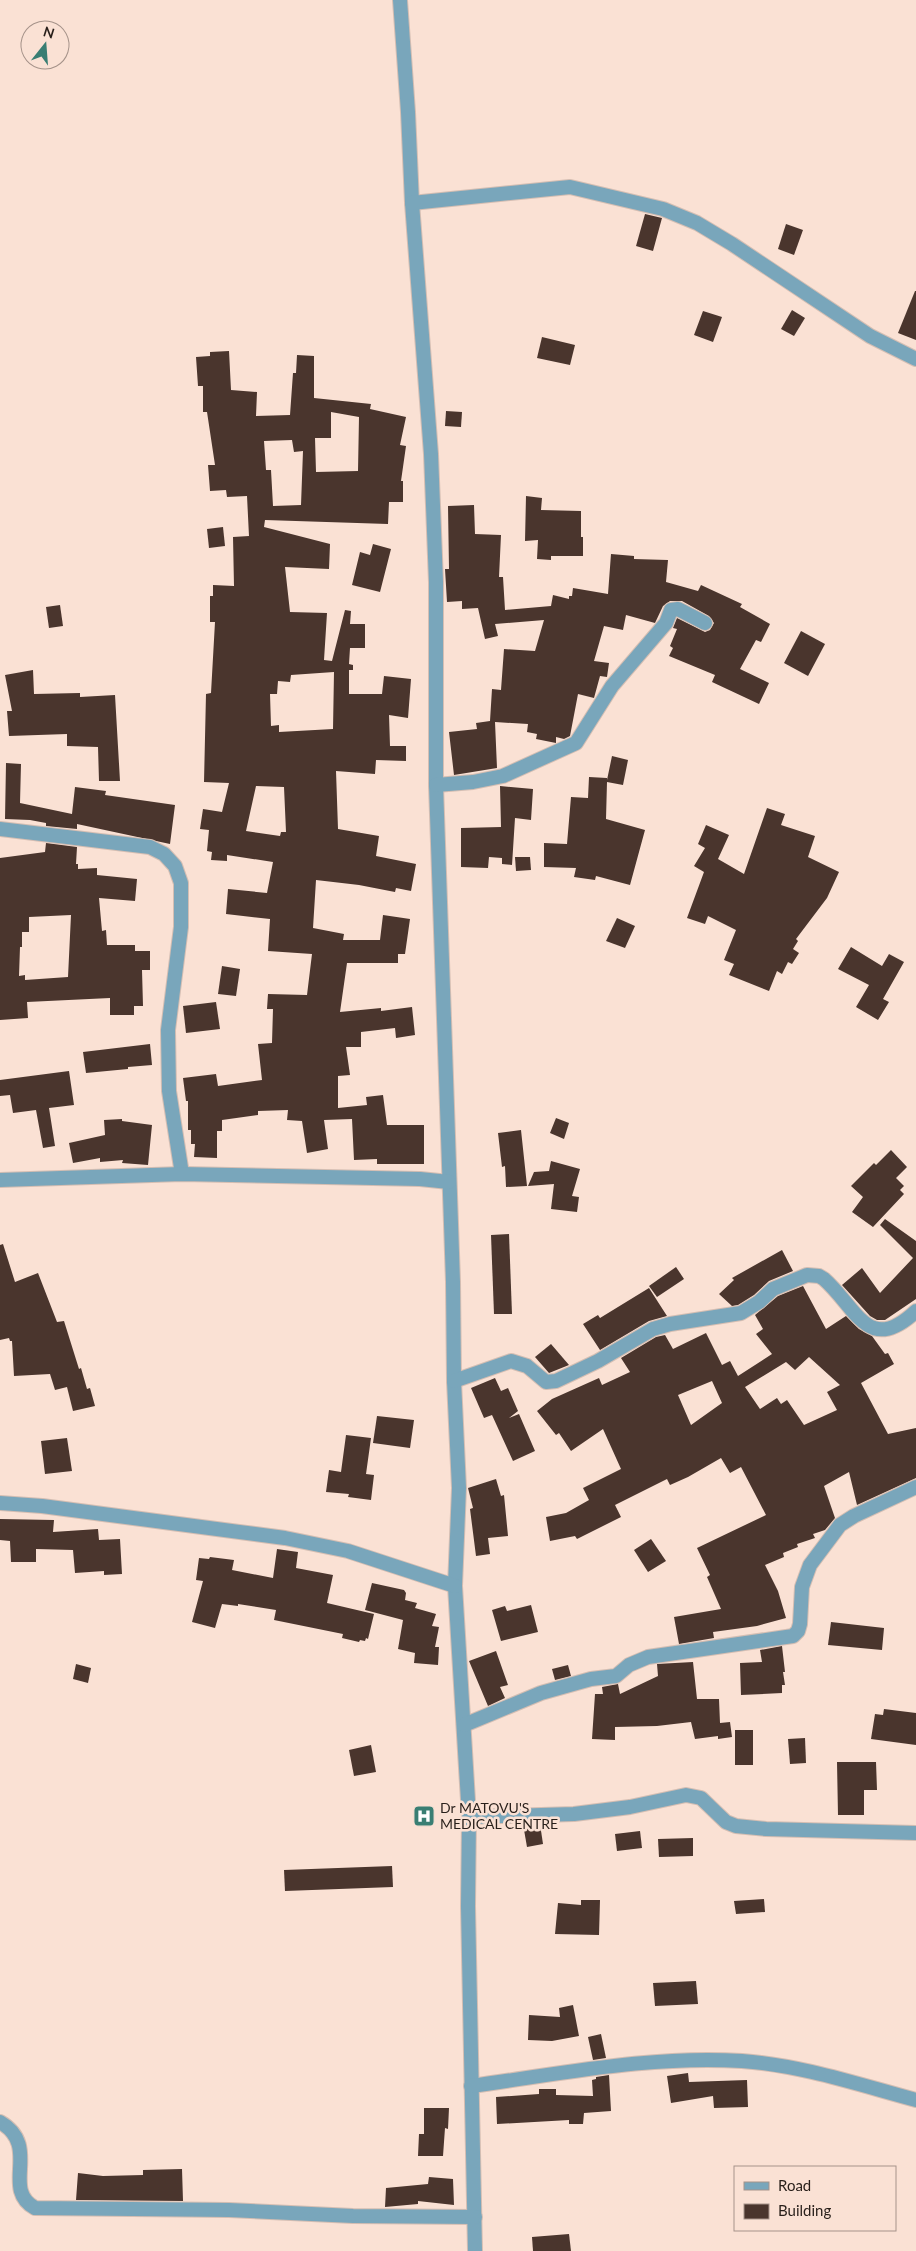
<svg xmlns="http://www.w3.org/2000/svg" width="916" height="2251" viewBox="0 0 916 2251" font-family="Lato,sans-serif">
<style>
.building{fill:#4a352d;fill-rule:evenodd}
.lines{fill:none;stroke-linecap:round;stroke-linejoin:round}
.street-casing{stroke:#d4beb3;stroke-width:16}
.street{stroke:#79a6bb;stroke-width:14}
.labels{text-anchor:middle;stroke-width:5;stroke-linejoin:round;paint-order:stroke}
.poi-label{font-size:14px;fill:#281f1a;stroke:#fae1d4;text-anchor:start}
</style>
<rect width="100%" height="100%" fill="#fae1d4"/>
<g class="building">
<path d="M 645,214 L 662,218 L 653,251 L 636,246 Z"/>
<path d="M 786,224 L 803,230 L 794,255 L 778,249 Z"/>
<path d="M 915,291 L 916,291 L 916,340 L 898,333 Z"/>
<path d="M 792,310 L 805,318 L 794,336 L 781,329 Z"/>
<path d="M 703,311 L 722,317 L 713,342 L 694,335 Z"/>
<path d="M 542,337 L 575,345 L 570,365 L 537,358 Z"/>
<path d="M 229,351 L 231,390 L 257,392 L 256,416 L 290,415 L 293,373 L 296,373 L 297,355 L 314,356 L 314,398 L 371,404 L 370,409 L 406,417 L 400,445 L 406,446 L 401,481 L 403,481 L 403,502 L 389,502 L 388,524 L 265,520 L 264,527 L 330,544 L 329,569 L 285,567 L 290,612 L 327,613 L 324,660 L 332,661 L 345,610 L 351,611 L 350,624 L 365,624 L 365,648 L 350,648 L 349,664 L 353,665 L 353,670 L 349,670 L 349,694 L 382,694 L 384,676 L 411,679 L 408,718 L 389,715 L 390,746 L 406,746 L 406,761 L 376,760 L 375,774 L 336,771 L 338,829 L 379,836 L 376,856 L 416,864 L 411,891 L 396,888 L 395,892 L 359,885 L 316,880 L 313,928 L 344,934 L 343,940 L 380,940 L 383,915 L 410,919 L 405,954 L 398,954 L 398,963 L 347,963 L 340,1012 L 381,1008 L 381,1011 L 412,1007 L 415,1035 L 396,1038 L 395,1028 L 361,1032 L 361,1047 L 346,1047 L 350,1075 L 338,1076 L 338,1108 L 367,1105 L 366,1097 L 383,1095 L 387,1125 L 424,1125 L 424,1164 L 377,1164 L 377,1159 L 354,1160 L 352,1119 L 324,1120 L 328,1149 L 307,1153 L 302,1121 L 287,1120 L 288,1110 L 258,1111 L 258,1115 L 222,1120 L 222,1131 L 217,1131 L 217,1158 L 194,1157 L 195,1144 L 191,1144 L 191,1130 L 188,1130 L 188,1101 L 186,1101 L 183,1078 L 216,1074 L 218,1086 L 262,1080 L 258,1044 L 272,1043 L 273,1009 L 267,1009 L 268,994 L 307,995 L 312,954 L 268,951 L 270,919 L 226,914 L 228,889 L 267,893 L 273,862 L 227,855 L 227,861 L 211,860 L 212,852 L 207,851 L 209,830 L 200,829 L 203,809 L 222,812 L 229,783 L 204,782 L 206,694 L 211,693 L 215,622 L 210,622 L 210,596 L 213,596 L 213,585 L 234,586 L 233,537 L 249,536 L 247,496 L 227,497 L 226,490 L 210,491 L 208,465 L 215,465 L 207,412 L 203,412 L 203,386 L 198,386 L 196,357 L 210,356 L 210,352 ZM 331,412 L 359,417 L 358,471 L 316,472 L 315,438 L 331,438 ZM 292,440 L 294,452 L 303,451 L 301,505 L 273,506 L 271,470 L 266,470 L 264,441 ZM 334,672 L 333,729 L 279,732 L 279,725 L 271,726 L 270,694 L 277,694 L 278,681 L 290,682 L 291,675 ZM 256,786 L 284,787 L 286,832 L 281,832 L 280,836 L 246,831 Z"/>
<path d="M 446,411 L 462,412 L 461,427 L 445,426 Z"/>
<path d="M 526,496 L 542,498 L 541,510 L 581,511 L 581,537 L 583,537 L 583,556 L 551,556 L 551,560 L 537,559 L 538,540 L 525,541 Z"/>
<path d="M 474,505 L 475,534 L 501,535 L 499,577 L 503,577 L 505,610 L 551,606 L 553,595 L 569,599 L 569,596 L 572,596 L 573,588 L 608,594 L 611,554 L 634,556 L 634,559 L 668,560 L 666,582 L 698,591 L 701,585 L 742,604 L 740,607 L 770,624 L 761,642 L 756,640 L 740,669 L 769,683 L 759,704 L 712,682 L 715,675 L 669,656 L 673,648 L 670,646 L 677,629 L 673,628 L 677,618 L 705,632 L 710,630 L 714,623 L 709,616 L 682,601 L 670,601 L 663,606 L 655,623 L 626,615 L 623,630 L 604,626 L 594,661 L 609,663 L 607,677 L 600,676 L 594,698 L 578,694 L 570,736 L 564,739 L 556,737 L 556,743 L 536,739 L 537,734 L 527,732 L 528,724 L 495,722 L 497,768 L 454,775 L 449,732 L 477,729 L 476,723 L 490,721 L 492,689 L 501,690 L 504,649 L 535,651 L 544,620 L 495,624 L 498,636 L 485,639 L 478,608 L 462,609 L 462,601 L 447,602 L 445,569 L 449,569 L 448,506 Z"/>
<path d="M 223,527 L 225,546 L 209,548 L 207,529 Z"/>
<path d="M 373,544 L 391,549 L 380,592 L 352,585 L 360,552 L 370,555 Z"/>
<path d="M 60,605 L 63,626 L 49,628 L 46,607 Z"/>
<path d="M 801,631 L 825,644 L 808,676 L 784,663 Z"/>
<path d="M 33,670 L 34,694 L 80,693 L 80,697 L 115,695 L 120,781 L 99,781 L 98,747 L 67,746 L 67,734 L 9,736 L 7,711 L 12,711 L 5,675 Z"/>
<path d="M 612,756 L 628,760 L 623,785 L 607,782 L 606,819 L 645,830 L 630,885 L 596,876 L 595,880 L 574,877 L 576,868 L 544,867 L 544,843 L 567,844 L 571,797 L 588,798 L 589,777 L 607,778 L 607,780 Z"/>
<path d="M 6,763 L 21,764 L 20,803 L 72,814 L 75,787 L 106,791 L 105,795 L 175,805 L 170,844 L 77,824 L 77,829 L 46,826 L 46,823 L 30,820 L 5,819 Z"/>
<path d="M 500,786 L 533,789 L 531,820 L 515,818 L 512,865 L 502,864 L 502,858 L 489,857 L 488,868 L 461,867 L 461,828 L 501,827 Z"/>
<path d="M 767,808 L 785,814 L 781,825 L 815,836 L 808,857 L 839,872 L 827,898 L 796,939 L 798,941 L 793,949 L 799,953 L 792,964 L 788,962 L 782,974 L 777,971 L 769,991 L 729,975 L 734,964 L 724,960 L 736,930 L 708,916 L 705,924 L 687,918 L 704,872 L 694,866 L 705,848 L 698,844 L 706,825 L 729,835 L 718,859 L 744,874 Z"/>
<path d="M 46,843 L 77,847 L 76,864 L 78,864 L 78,869 L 97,868 L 97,875 L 137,879 L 135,901 L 99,898 L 102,931 L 106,930 L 107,945 L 135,945 L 135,951 L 150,951 L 150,970 L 142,970 L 143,1006 L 134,1006 L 134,1015 L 110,1015 L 110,998 L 27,1002 L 28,1018 L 0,1020 L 0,858 L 45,852 ZM 71,915 L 68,977 L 25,980 L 25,975 L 19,976 L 20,947 L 22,947 L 22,932 L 29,932 L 29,917 Z"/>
<path d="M 515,857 L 530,857 L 531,870 L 516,871 Z"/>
<path d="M 617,918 L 635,926 L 625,948 L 606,941 Z"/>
<path d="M 851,947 L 882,966 L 889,954 L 904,962 L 883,999 L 889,1002 L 878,1020 L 856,1007 L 869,985 L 838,969 Z"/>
<path d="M 222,966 L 240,969 L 236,996 L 218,994 Z"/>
<path d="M 216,1002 L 220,1029 L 186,1033 L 183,1006 Z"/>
<path d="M 150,1044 L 152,1065 L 128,1067 L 128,1069 L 86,1073 L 83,1052 Z"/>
<path d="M 69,1071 L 74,1105 L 49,1108 L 55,1146 L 43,1148 L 36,1110 L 13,1113 L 10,1095 L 0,1096 L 0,1080 Z"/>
<path d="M 556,1118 L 569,1123 L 564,1139 L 550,1133 Z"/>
<path d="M 122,1119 L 122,1121 L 152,1125 L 148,1165 L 122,1163 L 123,1160 L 100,1162 L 100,1158 L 73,1163 L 69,1143 L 105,1135 L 104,1120 Z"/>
<path d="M 521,1130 L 527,1186 L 506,1187 L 505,1166 L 502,1167 L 498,1133 Z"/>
<path d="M 891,1150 L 907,1167 L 896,1178 L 904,1186 L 900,1190 L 904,1194 L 873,1227 L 852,1212 L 863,1197 L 851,1186 L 874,1163 L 876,1165 Z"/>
<path d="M 551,1161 L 580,1169 L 572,1196 L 579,1197 L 577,1212 L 551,1209 L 554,1184 L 528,1186 L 534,1172 L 549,1171 Z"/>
<path d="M 885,1219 L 916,1241 L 916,1299 L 885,1320 L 877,1320 L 870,1316 L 842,1285 L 862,1268 L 880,1293 L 913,1258 L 880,1225 Z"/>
<path d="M 509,1234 L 512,1314 L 494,1314 L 491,1235 Z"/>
<path d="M 3,1244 L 15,1282 L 38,1273 L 57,1322 L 64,1321 L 79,1369 L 81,1368 L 87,1389 L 90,1388 L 95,1406 L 73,1411 L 67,1387 L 55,1390 L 50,1374 L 14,1376 L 12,1341 L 10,1341 L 9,1338 L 0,1340 L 0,1245 Z"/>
<path d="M 782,1250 L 793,1271 L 769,1281 L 754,1295 L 738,1305 L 732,1306 L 719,1294 L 734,1280 L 732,1278 Z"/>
<path d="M 676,1267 L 684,1279 L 657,1297 L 649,1286 Z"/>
<path d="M 803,1286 L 826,1329 L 846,1316 L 859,1329 L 872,1336 L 885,1354 L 888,1353 L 894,1364 L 861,1383 L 888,1434 L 916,1428 L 916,1478 L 857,1505 L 849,1472 L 824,1486 L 835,1518 L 825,1530 L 813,1534 L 815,1538 L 797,1544 L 798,1547 L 783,1553 L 784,1557 L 765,1565 L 778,1591 L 786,1618 L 757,1626 L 713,1632 L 714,1638 L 679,1644 L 674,1617 L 721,1609 L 707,1577 L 710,1575 L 697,1548 L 766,1515 L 741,1467 L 730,1473 L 721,1458 L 688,1477 L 670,1485 L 667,1479 L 615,1505 L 621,1517 L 577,1539 L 575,1536 L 550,1541 L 546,1517 L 566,1513 L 589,1500 L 583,1488 L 621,1469 L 603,1429 L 571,1451 L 559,1433 L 556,1435 L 537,1411 L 552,1399 L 599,1378 L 602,1385 L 630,1372 L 621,1358 L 656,1337 L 665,1335 L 673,1349 L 706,1333 L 722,1365 L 730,1361 L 738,1376 L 772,1354 L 756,1334 L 763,1329 L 755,1315 L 778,1296 ZM 809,1357 L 840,1385 L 827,1392 L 837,1410 L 804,1425 L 787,1400 L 781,1404 L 777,1398 L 760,1409 L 745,1387 L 786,1362 L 795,1370 ZM 712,1381 L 722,1403 L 691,1425 L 678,1395 Z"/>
<path d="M 649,1288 L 667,1316 L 649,1321 L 600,1350 L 583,1324 L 598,1315 L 600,1318 Z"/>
<path d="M 551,1344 L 569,1365 L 549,1373 L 535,1357 Z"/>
<path d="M 495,1378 L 501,1391 L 508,1388 L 518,1411 L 509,1418 L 519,1414 L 535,1451 L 513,1461 L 492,1415 L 484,1418 L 471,1388 Z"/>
<path d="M 377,1416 L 414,1420 L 410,1448 L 373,1443 Z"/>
<path d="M 346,1435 L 371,1438 L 366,1474 L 374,1475 L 371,1500 L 348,1497 L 349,1494 L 326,1492 L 329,1470 L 341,1472 Z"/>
<path d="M 67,1438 L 72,1471 L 45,1474 L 41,1441 Z"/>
<path d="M 496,1479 L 501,1496 L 504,1495 L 508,1536 L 488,1538 L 490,1554 L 476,1556 L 470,1509 L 473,1508 L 468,1488 Z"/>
<path d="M 0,1519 L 54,1520 L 53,1532 L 98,1529 L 99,1540 L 120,1539 L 122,1574 L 104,1575 L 104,1571 L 75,1573 L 73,1550 L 36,1549 L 36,1562 L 11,1562 L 10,1541 L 0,1540 Z"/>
<path d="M 651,1539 L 666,1561 L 648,1572 L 634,1550 Z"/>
<path d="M 277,1549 L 298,1552 L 296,1568 L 333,1575 L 327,1603 L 374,1614 L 368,1639 L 366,1638 L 365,1641 L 360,1640 L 359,1642 L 342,1638 L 343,1634 L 274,1620 L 276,1610 L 238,1604 L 238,1606 L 222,1604 L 215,1628 L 192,1622 L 203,1581 L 196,1580 L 199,1558 L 209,1559 L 210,1557 L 234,1560 L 232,1570 L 273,1578 Z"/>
<path d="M 372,1583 L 404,1590 L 406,1593 L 405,1600 L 417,1603 L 415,1608 L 436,1614 L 432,1626 L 439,1627 L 435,1647 L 439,1647 L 438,1665 L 414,1663 L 415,1653 L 398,1649 L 403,1620 L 365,1610 Z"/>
<path d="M 531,1605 L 538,1632 L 501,1641 L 492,1610 L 505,1606 L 507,1611 Z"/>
<path d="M 831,1622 L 884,1628 L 882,1650 L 828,1645 Z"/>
<path d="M 782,1646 L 785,1672 L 783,1672 L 785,1685 L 782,1685 L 782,1693 L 741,1695 L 740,1663 L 762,1662 L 760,1650 Z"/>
<path d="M 496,1651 L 508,1685 L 500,1687 L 505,1698 L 488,1706 L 469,1661 Z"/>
<path d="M 693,1662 L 697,1699 L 719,1699 L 720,1723 L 730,1722 L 732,1737 L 718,1739 L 718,1736 L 695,1739 L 691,1722 L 657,1726 L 615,1727 L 615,1740 L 592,1739 L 595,1694 L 603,1694 L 602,1687 L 618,1684 L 620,1694 L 658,1676 L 657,1664 Z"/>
<path d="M 76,1664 L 91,1668 L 88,1683 L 73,1679 Z"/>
<path d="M 568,1665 L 571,1676 L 555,1680 L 552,1669 Z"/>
<path d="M 884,1709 L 916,1713 L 916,1745 L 871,1739 L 875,1714 L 883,1715 Z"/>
<rect x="735" y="1730" width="18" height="35"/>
<path d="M 805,1738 L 806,1763 L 790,1764 L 788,1739 Z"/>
<path d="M 371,1745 L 376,1772 L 354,1776 L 349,1750 Z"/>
<path d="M 837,1762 L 876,1762 L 877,1790 L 864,1790 L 864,1815 L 838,1815 Z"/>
<path d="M 523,1824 L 540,1824 L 543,1844 L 527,1847 Z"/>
<path d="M 640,1831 L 642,1848 L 617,1851 L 615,1834 Z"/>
<path d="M 693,1838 L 693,1856 L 659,1857 L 658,1839 Z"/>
<path d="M 392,1866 L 393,1887 L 285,1891 L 284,1870 Z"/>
<path d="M 764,1899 L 765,1912 L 736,1914 L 734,1901 Z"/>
<path d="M 581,1900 L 600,1900 L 599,1935 L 555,1934 L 558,1903 L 581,1905 Z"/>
<path d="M 696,1981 L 698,2004 L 655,2006 L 653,1983 Z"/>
<path d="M 573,2005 L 579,2036 L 552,2041 L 528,2040 L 529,2015 L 560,2017 L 559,2008 Z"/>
<path d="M 601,2034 L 606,2058 L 593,2060 L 588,2037 Z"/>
<path d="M 688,2073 L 689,2082 L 747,2080 L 748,2107 L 714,2108 L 713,2096 L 671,2103 L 667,2076 Z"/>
<path d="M 609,2075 L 611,2111 L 584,2113 L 583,2124 L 569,2124 L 569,2120 L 497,2124 L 496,2097 L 539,2094 L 539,2089 L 556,2089 L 556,2095 L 593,2096 L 592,2080 L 596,2079 L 596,2077 Z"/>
<path d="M 424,2108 L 449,2108 L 448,2129 L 445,2128 L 443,2156 L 418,2156 L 419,2134 L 424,2134 Z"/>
<path d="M 182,2169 L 183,2201 L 76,2200 L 78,2173 L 103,2176 L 143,2175 L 143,2170 Z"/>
<path d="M 429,2177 L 453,2179 L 454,2205 L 418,2201 L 418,2204 L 385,2207 L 386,2188 L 428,2184 Z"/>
<path d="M 569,2234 L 571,2251 L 533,2251 L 532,2237 Z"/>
</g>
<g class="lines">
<g class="street-casing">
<g id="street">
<path d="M 400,0 L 408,112 L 412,203 L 431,454 L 436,582 L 436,785 L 453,1282 L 454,1381 L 459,1488 L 455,1586 L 469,1817 L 468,1906 L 475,2251"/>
<path d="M 412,203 L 570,187 L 663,209 L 697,223 L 732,244 L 870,336 L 916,359"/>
<path d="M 436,785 L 473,782 L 503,776 L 576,743 L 612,686 L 666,623 L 671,610 L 678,609 L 705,623"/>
<path d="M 0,829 L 150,847 L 164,854 L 175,866 L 181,883 L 181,927 L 168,1030 L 169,1091 L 182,1174"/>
<path d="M 0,1180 L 182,1174 L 420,1179 L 449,1182"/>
<path d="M 454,1381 L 511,1361 L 527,1366 L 546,1382 L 556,1381 L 598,1361 L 653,1329 L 670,1324 L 741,1313 L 759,1302 L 773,1289 L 807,1275 L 819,1276 L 824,1279 C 857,1308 868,1356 916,1311"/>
<path d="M 0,1503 L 42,1506 L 285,1538 L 348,1551 L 455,1586"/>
<path d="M 464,1725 L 541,1693 L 591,1679 L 616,1676 L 629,1665 L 648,1657 L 793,1636 L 798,1631 L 800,1624 L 802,1587 L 810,1565 L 840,1525 L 854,1516 L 916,1487"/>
<path d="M 469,1817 L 574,1814 L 630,1807 L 686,1795 L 701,1798 L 726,1822 L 736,1826 L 766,1829 L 916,1833"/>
<path d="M 471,2086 C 560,2074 653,2055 742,2061 C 801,2065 860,2085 916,2100"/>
<path d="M 0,2122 C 42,2146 0,2189 35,2208 L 229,2210 L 353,2216 L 475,2217"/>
</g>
</g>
<use href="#street" class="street"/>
</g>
<defs>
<g id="hospital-square" transform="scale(1.125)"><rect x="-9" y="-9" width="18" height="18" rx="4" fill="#397e73" stroke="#fae1d4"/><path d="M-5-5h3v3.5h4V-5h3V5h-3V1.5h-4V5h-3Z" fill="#fff"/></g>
</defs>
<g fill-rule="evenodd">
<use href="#hospital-square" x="424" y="1816"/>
</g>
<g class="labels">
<g class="poi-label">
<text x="440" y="1813">Dr MATOVU'S<tspan x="440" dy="16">MEDICAL CENTRE</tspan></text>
</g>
</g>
<rect x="734" y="2166" width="162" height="65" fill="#fae1d4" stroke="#a6938a"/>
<rect x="744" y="2182" width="25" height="8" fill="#79a6bb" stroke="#a6938a"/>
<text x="778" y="2191" font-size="15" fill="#281f1a">Road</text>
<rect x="744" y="2204" width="25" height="15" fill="#4a352d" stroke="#a6938a"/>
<text x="778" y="2216" font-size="15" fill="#281f1a">Building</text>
<g transform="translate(45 45) rotate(17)"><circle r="24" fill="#fae1d4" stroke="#a6938a"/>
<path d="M0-4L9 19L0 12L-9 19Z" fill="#397e73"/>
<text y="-8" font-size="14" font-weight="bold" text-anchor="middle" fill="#281f1a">N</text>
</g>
</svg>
